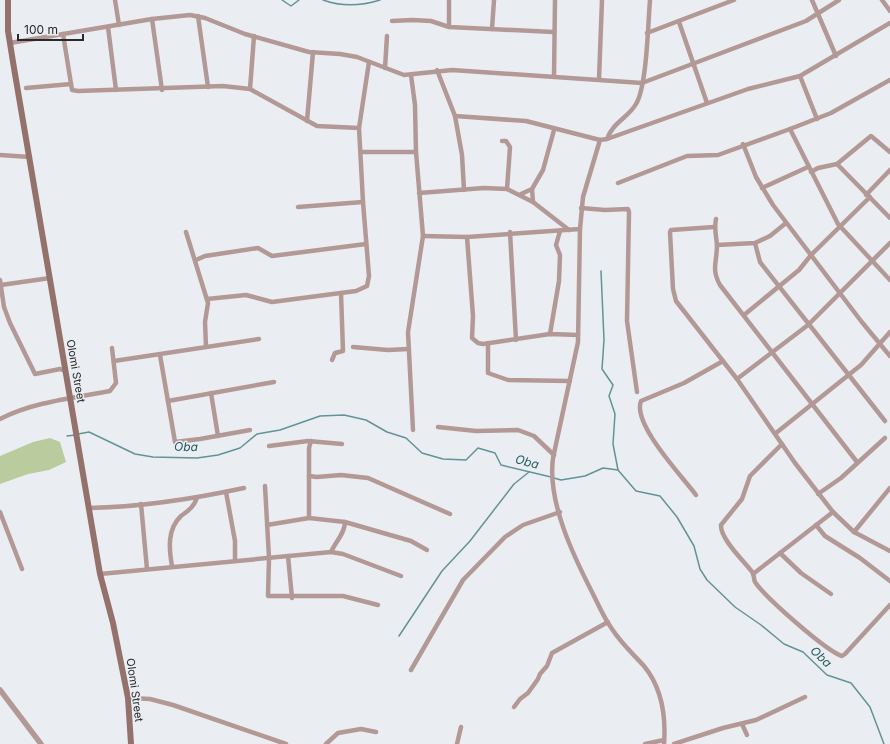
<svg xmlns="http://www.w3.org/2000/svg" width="890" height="744" viewBox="0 0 890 744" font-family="Inter,sans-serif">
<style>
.green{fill:#bacb9d}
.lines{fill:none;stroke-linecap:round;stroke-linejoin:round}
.stream{stroke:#639396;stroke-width:1.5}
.minor{stroke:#b39996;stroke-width:4.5}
.tertiary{stroke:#b39996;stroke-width:5.5}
.secondary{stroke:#95716c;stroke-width:6}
.labels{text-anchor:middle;stroke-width:3;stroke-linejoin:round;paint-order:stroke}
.street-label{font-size:11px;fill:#28292a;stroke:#eaeef2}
.water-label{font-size:12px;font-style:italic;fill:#225b5f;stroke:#eaeef2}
</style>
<rect width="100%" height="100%" fill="#eaeef2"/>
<path class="green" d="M 50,438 L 60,442 L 66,462 L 49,470 L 28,474 L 0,484 L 0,456 L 33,442 Z"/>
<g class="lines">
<g class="stream">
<path d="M 282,0 L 291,6 L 299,0"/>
<path d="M 323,0 C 342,7 361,6 380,0"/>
<path d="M 601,271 L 604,340 L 602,369 L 613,385 L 609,396 L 615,414 L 613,444 L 618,470"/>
<path d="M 78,434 L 89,432 L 135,454 L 153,457 L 197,458 L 218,455 L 240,448 L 257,434 L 280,430 L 320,416 L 344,415 L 366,420 L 387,432 L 406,438 L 422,453 L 443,459 L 466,460 L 478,448 L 495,453 L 501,465 L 551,477"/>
<path d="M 67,436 L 75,435"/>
<path d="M 554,478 L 561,480 L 585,476 L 603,468 L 618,470 L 636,491 L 660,496 L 677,517 L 694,546 L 700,569 L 707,580 L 735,607 L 761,625 L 784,644 L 803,652 L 827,675 L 851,683 L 870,707 L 884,744"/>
<path d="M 399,636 L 442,571 L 470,541 L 514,484 L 529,472"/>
</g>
<g class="minor">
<path d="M 115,0 L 119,25"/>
<path d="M 449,0 L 449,27"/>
<path d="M 650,0 C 648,23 647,86 636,104 C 628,118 613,122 607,139 L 600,140 L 583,197 L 580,229 L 578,342 L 553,458 C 547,502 574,557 593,594 C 599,606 604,618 612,629 C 621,643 633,654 644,666 C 662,688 666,717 664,744"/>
<path d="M 812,0 L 836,56"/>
<path d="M 882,0 L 890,11"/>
<path d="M 198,16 L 208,87"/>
<path d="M 152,19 L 162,90"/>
<path d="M 392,21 L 412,20 L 431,21 L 449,27 L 553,32"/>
<path d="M 679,22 L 707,103"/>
<path d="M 108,27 L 116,90"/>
<path d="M 492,29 L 494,0"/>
<path d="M 647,33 L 734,0"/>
<path d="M 63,34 L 72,90 L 78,91 L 223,86 L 250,89 L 317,126 L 359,128"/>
<path d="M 10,43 L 152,19 L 190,15 L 205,18 L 245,34 L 309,52 L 340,54 L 357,57 L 404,75 L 452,70 L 642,83 L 806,21 L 839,0"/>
<path d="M 385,68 L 387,36"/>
<path d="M 437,70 L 455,116 L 462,155 L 464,190"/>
<path d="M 411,75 L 415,105 L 416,152 L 423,236 L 408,332 L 413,430"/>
<path d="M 800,76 L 817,119"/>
<path d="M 554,77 L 555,0"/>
<path d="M 599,79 L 602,0"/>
<path d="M 26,88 L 71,84"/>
<path d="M 250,89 L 254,36"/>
<path d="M 455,116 L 526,121 L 600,140"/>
<path d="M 307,121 L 313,52"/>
<path d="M 790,129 L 838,224 L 890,280"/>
<path d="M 607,139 L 748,89 L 800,76 L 890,23"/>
<path d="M 502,141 L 506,141 L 510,147 L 507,189"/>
<path d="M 743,144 L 756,177 L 773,205 L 861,321 L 890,356"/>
<path d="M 361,152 L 416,152"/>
<path d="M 0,155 L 30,157"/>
<path d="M 837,164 L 890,218"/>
<path d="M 811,172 L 818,168 L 837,164 L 871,136 L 890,152"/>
<path d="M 618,183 L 687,156 L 718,155 L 790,129 L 831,113 L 890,80"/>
<path d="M 762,188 L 808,167"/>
<path d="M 532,189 L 533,202"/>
<path d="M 419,193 L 484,188 L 507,189 L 533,202 L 569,230"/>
<path d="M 521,194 L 532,189 L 543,170 L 554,130"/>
<path d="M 866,195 L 890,170"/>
<path d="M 298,207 L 363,202"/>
<path d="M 581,208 L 605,210 L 628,209 L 629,212 L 627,321 L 637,392"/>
<path d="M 716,219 C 714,228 716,235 717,245 C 717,262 711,269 720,285 L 857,462"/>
<path d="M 714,227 L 671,230 L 670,232 L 673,289 L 676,301 L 737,379 L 795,463 L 833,512 L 854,532 L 890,551"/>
<path d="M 186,232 L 208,303 L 205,322 L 206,347"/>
<path d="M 510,232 L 516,340"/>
<path d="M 423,236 L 467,237 L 580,229"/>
<path d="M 467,237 L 473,316 L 472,338 L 478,343 L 483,344 L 550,334 L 578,335"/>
<path d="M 755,243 L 760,262 L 885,421"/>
<path d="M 717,245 L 755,243 L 770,236 L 786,223"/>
<path d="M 196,260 L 205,256 L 258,248 L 272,256 L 366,244"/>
<path d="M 0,280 L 4,307 L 10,323 L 35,374 L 60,369 L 65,371"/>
<path d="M 1,285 L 50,278"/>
<path d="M 207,299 L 246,295 L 272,302 L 356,291 L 367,286 L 369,276 L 363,202 L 359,128 L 369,62"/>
<path d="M 744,315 L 799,270 L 811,255 L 870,197"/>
<path d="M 550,334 L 559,281 L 560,255 L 556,245 L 560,231"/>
<path d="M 488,343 L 488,373 L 508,380 L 570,381"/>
<path d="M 353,347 L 388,350 L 408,349"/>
<path d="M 160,355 L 175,442 L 200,439 L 250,430"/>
<path d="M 332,360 L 335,353 L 343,351 L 341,293"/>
<path d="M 114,361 L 259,339"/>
<path d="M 737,379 L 808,325 L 890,243"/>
<path d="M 211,393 L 218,436"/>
<path d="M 168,401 L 274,382"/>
<path d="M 0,419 C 33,402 73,398 110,391 L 116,383 L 112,348"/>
<path d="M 438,427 L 476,431 L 518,430 L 534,436 L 554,455"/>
<path d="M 776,433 L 861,365 L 890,332"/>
<path d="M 782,444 L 750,476 L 742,499 L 721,525 C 720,539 745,562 753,573 C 754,576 754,580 755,582 C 765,597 826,651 842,656 L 845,654 L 890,605"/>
<path d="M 269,446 L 308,441 L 342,444"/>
<path d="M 309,476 L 317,477 L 341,475 L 368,478 L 450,514"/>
<path d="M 265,486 L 269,558 L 268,596 L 343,596 L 378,605"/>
<path d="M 226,492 L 235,541 L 235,561"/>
<path d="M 818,494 L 841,478 L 885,438"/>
<path d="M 696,495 C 682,476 632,424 641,401 L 684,383 L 723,361"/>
<path d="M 141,504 L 147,569"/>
<path d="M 89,508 C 141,507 193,499 244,488"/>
<path d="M 0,512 L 22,569"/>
<path d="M 309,518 L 309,448 L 311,441"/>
<path d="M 267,525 L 309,518 L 345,522 L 411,541 L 427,550"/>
<path d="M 816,525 L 825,536 L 860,558 L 890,581"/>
<path d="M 854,532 L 890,488"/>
<path d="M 331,552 C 336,541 345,533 345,522"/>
<path d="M 780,553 L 801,573 L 831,594"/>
<path d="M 288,556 L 292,598"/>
<path d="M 172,566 C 169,549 167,529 181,516 C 189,510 193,508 197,498"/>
<path d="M 100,574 L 331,552 L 343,554 L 401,576"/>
<path d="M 753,574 L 833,512"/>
<path d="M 411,670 L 463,580 L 505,537 L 523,525 L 560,512"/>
<path d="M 128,698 L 150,699 L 173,705 L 286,744"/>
<path d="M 514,707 L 520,699 L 528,693 L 538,679 L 540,674 L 547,666 L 552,653 L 608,622"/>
<path d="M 742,724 L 747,735"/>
<path d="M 326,744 L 338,733 L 361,729 L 376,732"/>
<path d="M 457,744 L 461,727"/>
<path d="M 645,744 L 664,740"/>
<path d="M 674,744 L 723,728 L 756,720 L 805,697"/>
</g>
<path class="tertiary" d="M 0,690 L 41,744"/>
<path class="secondary" d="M 8,0 L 8,31 L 14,68 L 100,574 L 113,623 L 128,698 L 131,744"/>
</g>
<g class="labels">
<g class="street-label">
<text transform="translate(76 371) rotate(80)" y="4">Olomi Street</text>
<text transform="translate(135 690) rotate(82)" y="4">Olomi Street</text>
</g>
<g class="water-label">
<text transform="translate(186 447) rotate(1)" y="4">Oba</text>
<text transform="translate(527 462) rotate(15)" y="4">Oba</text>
<text transform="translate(821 657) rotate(44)" y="4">Oba</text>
</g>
</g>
<path d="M18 34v6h65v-6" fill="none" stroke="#28292a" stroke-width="2"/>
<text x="24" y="34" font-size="12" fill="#28292a" stroke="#eaeef2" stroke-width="3" paint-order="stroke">100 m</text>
</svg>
